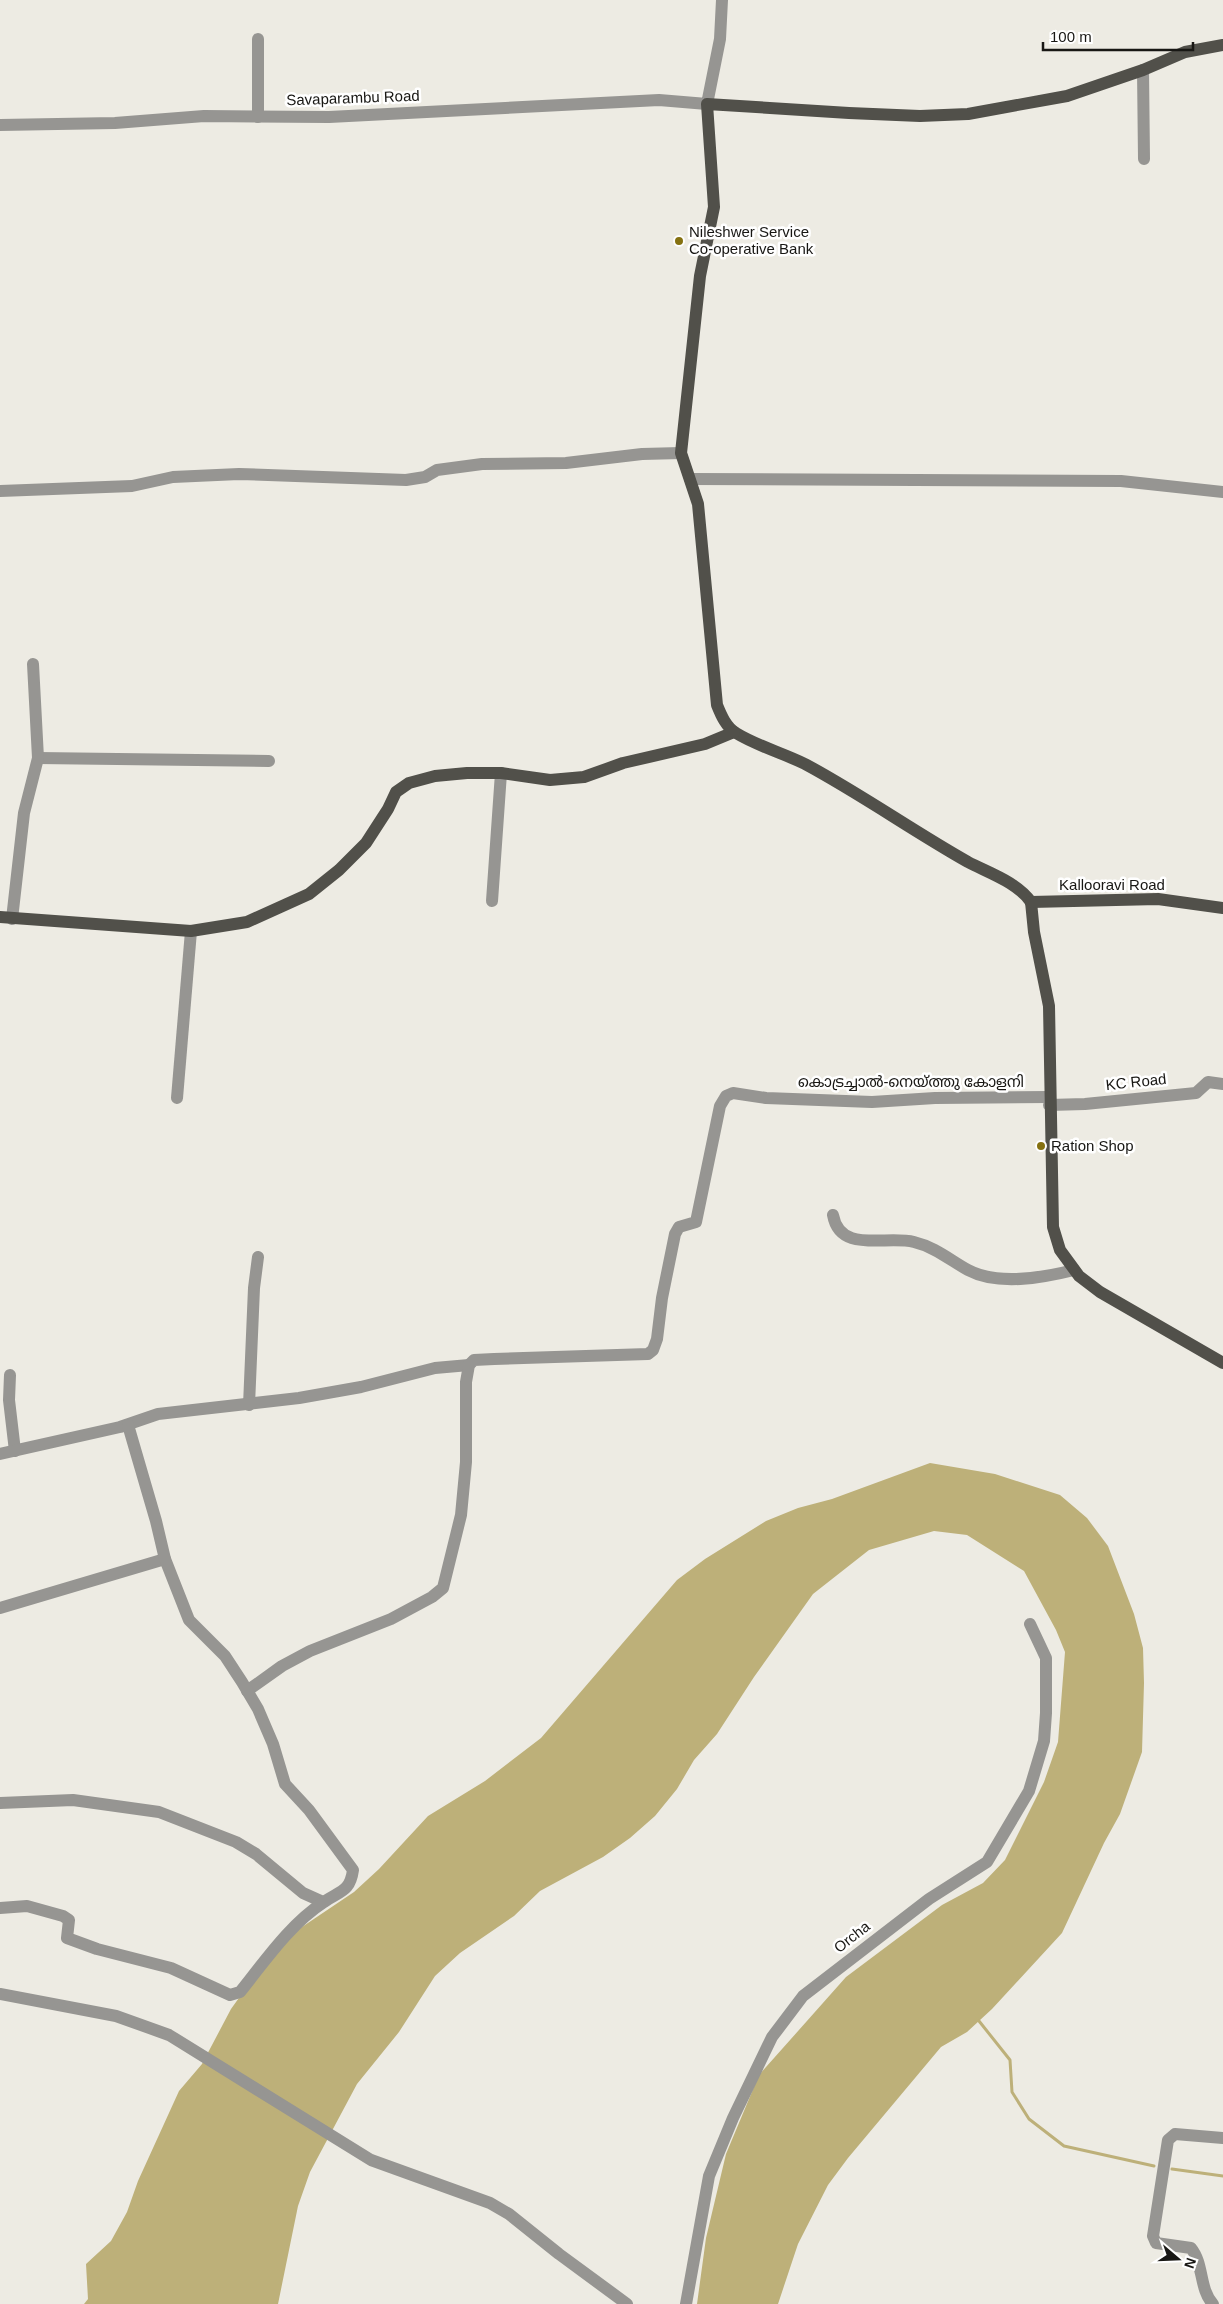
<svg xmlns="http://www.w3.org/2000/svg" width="1223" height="2304" viewBox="0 0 1223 2304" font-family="Arial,'Noto Sans Malayalam',sans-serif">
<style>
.water{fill:#bdb079}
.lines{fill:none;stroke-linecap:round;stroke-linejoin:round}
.stream{stroke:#bdb079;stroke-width:3}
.minor{stroke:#969592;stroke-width:12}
.major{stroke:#51504a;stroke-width:12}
.poi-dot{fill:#857111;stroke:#fff;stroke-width:2}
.labels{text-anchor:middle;stroke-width:5;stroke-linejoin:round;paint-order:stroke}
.street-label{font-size:15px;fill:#181714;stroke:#fff}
.poi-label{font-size:15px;fill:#181714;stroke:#fff;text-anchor:start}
</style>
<rect width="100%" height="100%" fill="#edebe3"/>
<path class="water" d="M 930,1463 L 995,1474 L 1060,1495 L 1087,1518 L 1108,1546 L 1134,1614 L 1143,1648 L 1144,1683 L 1142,1752 L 1120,1814 L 1104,1843 L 1062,1933 L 992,2009 L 967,2032 L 941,2047 L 848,2158 L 828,2185 L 798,2244 L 778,2304 L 697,2304 L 706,2238 L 726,2154 L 759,2075 L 846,1977 L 942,1905 L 983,1883 L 1005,1860 L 1044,1782 L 1058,1742 L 1065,1652 L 1056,1630 L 1024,1571 L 967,1535 L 934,1531 L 869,1550 L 813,1594 L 754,1677 L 717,1734 L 694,1760 L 677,1789 L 655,1816 L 630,1838 L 603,1857 L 540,1891 L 514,1916 L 460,1953 L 435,1976 L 399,2032 L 357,2084 L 310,2172 L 298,2206 L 278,2304 L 84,2304 L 88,2299 L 86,2264 L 111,2241 L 127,2212 L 138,2181 L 179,2091 L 202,2064 L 231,2009 L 251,1981 L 296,1931 L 354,1892 L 379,1869 L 428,1816 L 485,1781 L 541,1738 L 677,1580 L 705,1559 L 766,1521 L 798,1508 L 832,1499 Z"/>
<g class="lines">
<g class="stream">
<path d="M 979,2021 L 1010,2060 L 1012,2092 L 1029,2119 L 1064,2146 L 1154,2166"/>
<path d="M 1172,2169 L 1223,2176"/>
</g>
<g class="minor">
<path d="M 258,39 L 258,117"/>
<path d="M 1143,70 L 1144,159"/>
<path d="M 0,125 L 115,123 L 204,116 L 329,117 L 659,100 L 707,104 L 720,39 L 722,0"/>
<path d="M 690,479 L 1121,481 L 1223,492"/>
<path d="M 0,491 L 132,486 L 173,477 L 239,474 L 406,480 L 425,477 L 437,470 L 482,464 L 566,463 L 642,454 L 681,453"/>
<path d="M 38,758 L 269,761"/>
<path d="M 492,901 L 501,773"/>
<path d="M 12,919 L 24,813 L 38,758 L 33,664"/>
<path d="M 177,1098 L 191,931"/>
<path d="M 1049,1105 L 1085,1104 L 1196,1093 L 1208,1082 L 1223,1084"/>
<path d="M 833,1215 C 840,1254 886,1235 914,1242 C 935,1247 950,1260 968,1270 C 998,1286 1042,1278 1074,1270"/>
<path d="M 10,1375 L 9,1400 L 15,1451"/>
<path d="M 249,1405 L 254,1288 L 258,1257"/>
<path d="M 0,1454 L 120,1427 L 158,1414 L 299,1398 L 361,1387 L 435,1368 L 469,1365"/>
<path d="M 0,1608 L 165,1559"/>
<path d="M 247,1691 L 282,1666 L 310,1651 L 391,1619 L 432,1597 L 443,1588 L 461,1515 L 466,1462 L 466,1382 L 469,1365 L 474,1360 L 494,1359 L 648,1354 L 653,1350 L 657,1339 L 662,1298 L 675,1234 L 679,1227 L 696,1222 L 720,1106 L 726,1096 L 733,1093 L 766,1098 L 872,1102 L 935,1098 L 1049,1097"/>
<path d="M 0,1803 L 73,1800 L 159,1812 L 236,1842 L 256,1854 L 303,1893 L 323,1902"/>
<path d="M 0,1908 L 27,1906 L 63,1916 L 69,1920 L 67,1938 L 97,1949 L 171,1968 L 230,1995 L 240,1992 C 265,1961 290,1924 324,1902 C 340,1891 350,1892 353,1870 L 309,1810 L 285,1784 L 273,1744 L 258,1709 L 242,1682 L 225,1656 L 189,1620 L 165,1559 L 156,1521 L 128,1425"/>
<path d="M 0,1994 L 116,2016 L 169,2035 L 371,2160 L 490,2203 L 509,2214 L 559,2254 L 627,2304"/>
<path d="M 686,2304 L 709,2176 L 733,2118 L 772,2037 L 803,1996 L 929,1899 L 987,1862 L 1029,1791 L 1044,1741 L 1046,1713 L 1046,1658 L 1030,1624"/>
<path d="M 1213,2304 C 1199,2289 1204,2264 1191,2248 L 1156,2243 L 1153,2236 L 1168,2140 L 1175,2134 L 1223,2138"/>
</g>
<g class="major">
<path d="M 1031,902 C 1017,882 989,873 968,862 C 913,831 861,794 805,764 C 783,753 757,746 736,733 C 726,727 721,715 717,705 L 698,504 L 681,453 L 700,276 L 714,207 L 707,104 L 849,113 L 920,116 L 968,114 L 1067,96 L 1143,70 L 1185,52 L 1223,45"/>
<path d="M 1031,902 L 1034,932 L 1049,1006 L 1053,1227 L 1060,1250 L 1079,1276 L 1100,1292 L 1223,1363"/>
<path d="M 1031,902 L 1158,899 L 1223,908"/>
<path d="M 0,917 L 191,931 L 247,922 L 309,894 L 339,870 L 366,843 L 388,809 L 396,792 L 409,783 L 435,776 L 467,773 L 501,773 L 550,780 L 584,777 L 623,763 L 705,744 L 734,732"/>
</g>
</g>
<g class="poi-dot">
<circle cx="679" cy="241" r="5"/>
<circle cx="1041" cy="1146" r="5"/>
</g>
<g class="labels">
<g class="street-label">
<text transform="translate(353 98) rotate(-2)" y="5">Savaparambu Road</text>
<text x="1112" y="890">Kallooravi Road</text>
<text x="911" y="1087">കൊട്രച്ചാൽ-നെയ്ത്തു കോളനി</text>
<text transform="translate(1136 1082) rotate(-6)" y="5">KC Road</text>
<text transform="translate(852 1937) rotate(-38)" y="5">Orcha</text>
</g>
<g class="poi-label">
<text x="689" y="237">Nileshwer Service<tspan x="689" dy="17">Co-operative Bank</tspan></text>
<text x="1051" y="1151">Ration Shop</text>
</g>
</g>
<g transform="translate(1178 2259) rotate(109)" stroke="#ffffff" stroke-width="4" paint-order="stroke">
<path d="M0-4L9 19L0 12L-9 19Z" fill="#181714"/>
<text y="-8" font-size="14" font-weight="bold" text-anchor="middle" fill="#181714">N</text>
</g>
<path d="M1043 42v8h150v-8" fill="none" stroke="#181714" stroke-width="2.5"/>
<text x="1050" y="42" font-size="15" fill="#181714" stroke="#ffffff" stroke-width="4" paint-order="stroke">100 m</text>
</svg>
